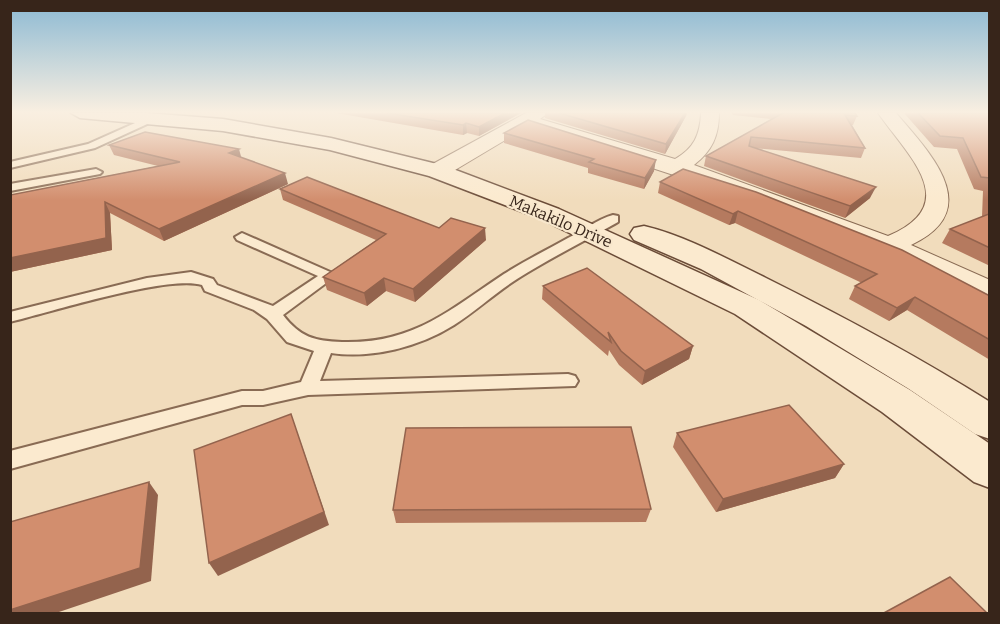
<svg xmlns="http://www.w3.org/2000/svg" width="1000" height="624" viewBox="0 0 1000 624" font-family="Bitter,serif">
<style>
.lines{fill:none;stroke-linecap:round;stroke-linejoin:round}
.lane-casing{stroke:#896b54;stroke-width:4}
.street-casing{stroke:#896b54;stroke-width:2}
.secondary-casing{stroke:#6b4c38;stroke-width:3}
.lane{fill:#fbeacf;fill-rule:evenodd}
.street{fill:#fbeacf;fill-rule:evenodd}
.secondary{fill:#fbeacf;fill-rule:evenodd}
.wall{fill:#b57a5f}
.shaded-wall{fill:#93634d}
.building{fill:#d28e6e;stroke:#93634d;stroke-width:1.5}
.labels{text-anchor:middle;stroke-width:4.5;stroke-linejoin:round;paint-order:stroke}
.street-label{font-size:16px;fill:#37251a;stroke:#f8e7cc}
</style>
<rect width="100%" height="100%" fill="#f1dcbc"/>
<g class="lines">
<g class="lane-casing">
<g id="lane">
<path d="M 153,115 L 158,118 L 156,120 L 95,148 L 10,168 L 10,162 L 88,144 Z"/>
<path d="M 96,169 L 102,172 L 100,174 L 10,191 L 10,184 Z"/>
<path d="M 613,215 L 618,216 L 618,222 C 585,241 550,258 517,279 C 495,293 476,311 454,325 C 419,347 372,359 331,353 L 320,381 L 568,374 L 575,376 L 578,381 L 575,386 L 308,395 L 263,405 L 242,405 L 10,469 L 10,451 L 242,391 L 263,391 L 301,382 L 314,351 L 287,342 L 267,319 L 254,310 L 205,291 L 202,285 C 167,275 51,312 10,322 L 10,312 L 147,278 L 191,272 L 213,279 L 217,285 L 273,306 L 318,276 L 237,240 L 235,237 L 242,233 L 337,275 L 283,315 C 300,337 314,341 342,342 C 413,344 448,311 504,274 C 524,261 547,250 568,238 C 582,231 598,219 613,215 Z"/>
</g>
</g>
<g class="street-casing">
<path id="street" d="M 526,113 L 548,113 L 540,119 L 675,159 C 694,148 700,135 701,113 L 719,113 C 719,136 712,151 694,165 L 888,236 C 964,204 908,156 878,113 L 896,113 C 931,154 986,210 911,245 L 990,280 L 990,301 L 868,246 L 753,201 L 527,127 L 445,176 L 429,176 L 426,171 L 429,166 Z"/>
</g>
<g class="secondary-casing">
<g id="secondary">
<path d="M 71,113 L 146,113 L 223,119 L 331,138 L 445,166 L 559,209 L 759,300 L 910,390 L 990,444 L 990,488 L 974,482 L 882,412 L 735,314 L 541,219 L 429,176 L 330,150 L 223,131 L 80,118 Z"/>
<path d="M 644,226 C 686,236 727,259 766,278 C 842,316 917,356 990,402 L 990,439 L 975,434 L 909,389 L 806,326 L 701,269 L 634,240 L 630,234 L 634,228 Z"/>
</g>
</g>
<use href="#lane" class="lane"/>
<use href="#street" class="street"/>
<use href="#secondary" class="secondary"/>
</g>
<g class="wall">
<path d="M 336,113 L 521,113 L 479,136 L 467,133 L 463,135 Z"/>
<path d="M 545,113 L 687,113 L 686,116 L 665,154 L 545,118 Z"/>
<path d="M 732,113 L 855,113 L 857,116 L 853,125 L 852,125 L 865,148 L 861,158 L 753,148 L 870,198 L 845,218 L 704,166 L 706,156 L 772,119 L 733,115 Z"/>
<path d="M 904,113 L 990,113 L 990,266 L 942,243 L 950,229 L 982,217 L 983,191 L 974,189 L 957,149 L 934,147 Z"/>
<path d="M 504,133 L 654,171 L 644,189 L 588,173 L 588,168 L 504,143 Z"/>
<path d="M 109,145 L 242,158 L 288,184 L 164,241 L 110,213 L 112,250 L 10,272 L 10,195 L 158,166 L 114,155 Z"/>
<path d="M 660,182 L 990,296 L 990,360 L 907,310 L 889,321 L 849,299 L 855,286 L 862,283 L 735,223 L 729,225 L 658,193 Z"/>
<path d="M 280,189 L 439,228 L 486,240 L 415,302 L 386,291 L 367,306 L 327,290 L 323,277 L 376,240 L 283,200 Z"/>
<path d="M 543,286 L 693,346 L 689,359 L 642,385 L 619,365 L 609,350 L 608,356 L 542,299 Z"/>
<path d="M 677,433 L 844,464 L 835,478 L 716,512 L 673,447 Z"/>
<path d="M 651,509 L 646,522 L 396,523 L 393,510 Z"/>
</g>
<g class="shaded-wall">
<path d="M 505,113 L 521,113 L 479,136 L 479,127 Z"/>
<path d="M 685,113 L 687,113 L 686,116 L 665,154 L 666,144 Z"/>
<path d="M 466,123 L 467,133 L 463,135 L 463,125 Z"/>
<path d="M 239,149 L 242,160 L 229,153 Z"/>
<path d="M 656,160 L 654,171 L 644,189 L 645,178 Z"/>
<path d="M 285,173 L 288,184 L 164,241 L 159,229 Z"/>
<path d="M 876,187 L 870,198 L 845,218 L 850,206 Z"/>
<path d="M 105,202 L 110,213 L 112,250 L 10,272 L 10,258 Z"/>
<path d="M 738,211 L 735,223 L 729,225 L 733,214 Z"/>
<path d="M 485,228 L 486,240 L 415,302 L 413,289 Z"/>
<path d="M 384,278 L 386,291 L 367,306 L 364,293 Z"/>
<path d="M 915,297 L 907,310 L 889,321 L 897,308 Z"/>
<path d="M 693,346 L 689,359 L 642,385 L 645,371 Z"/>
<path d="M 291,414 L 329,525 L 218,576 L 209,563 Z"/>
<path d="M 844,464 L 835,478 L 716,512 L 723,499 Z"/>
<path d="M 149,482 L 158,495 L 151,581 L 53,614 L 10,614 L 10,610 Z"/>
</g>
<g class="building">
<path d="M 387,113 L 505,113 L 479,127 L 466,123 L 463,125 Z"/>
<path d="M 559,113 L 685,113 L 666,144 Z"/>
<path d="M 783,113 L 855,113 L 857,116 L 845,115 L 865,148 L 751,137 L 749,146 L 876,187 L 850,206 L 706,156 Z"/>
<path d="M 918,113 L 990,113 L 990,178 L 981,177 L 963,138 L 940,136 Z"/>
<path d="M 528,120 L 656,160 L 645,178 L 589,162 L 594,159 L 504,133 Z"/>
<path d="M 145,132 L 239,149 L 229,153 L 285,173 L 159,229 L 105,202 L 106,238 L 10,258 L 10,195 L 180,162 L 109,145 Z"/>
<path d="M 683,169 L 756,192 L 902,250 L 990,296 L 990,340 L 915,297 L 897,308 L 855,286 L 877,274 L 738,211 L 733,214 L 660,182 Z"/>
<path d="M 307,177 L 439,228 L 451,218 L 485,228 L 413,289 L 384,278 L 364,293 L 323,277 L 386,234 L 280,189 Z"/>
<path d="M 990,207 L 990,248 L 950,229 L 989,214 Z"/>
<path d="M 587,268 L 693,346 L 645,371 L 621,351 L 608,332 L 611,342 L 543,286 Z"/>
<path d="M 789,405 L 844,464 L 723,499 L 677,433 Z"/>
<path d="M 291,414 L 324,512 L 209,563 L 194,450 Z"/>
<path d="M 631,427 L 651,509 L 393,510 L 406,428 Z"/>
<path d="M 149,482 L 140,568 L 10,610 L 10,522 Z"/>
<path d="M 950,577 L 988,614 L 882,614 Z"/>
</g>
<linearGradient id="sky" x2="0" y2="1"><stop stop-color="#8bb9d3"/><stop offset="0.56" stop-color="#f9efe1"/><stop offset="1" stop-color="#f9efe1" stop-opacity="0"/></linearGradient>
<rect width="1000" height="200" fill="url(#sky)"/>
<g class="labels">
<g class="street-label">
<text transform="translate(561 221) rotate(23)" y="6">Makakilo Drive</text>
</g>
</g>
<rect width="1000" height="624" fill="none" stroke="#37251a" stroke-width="24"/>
</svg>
